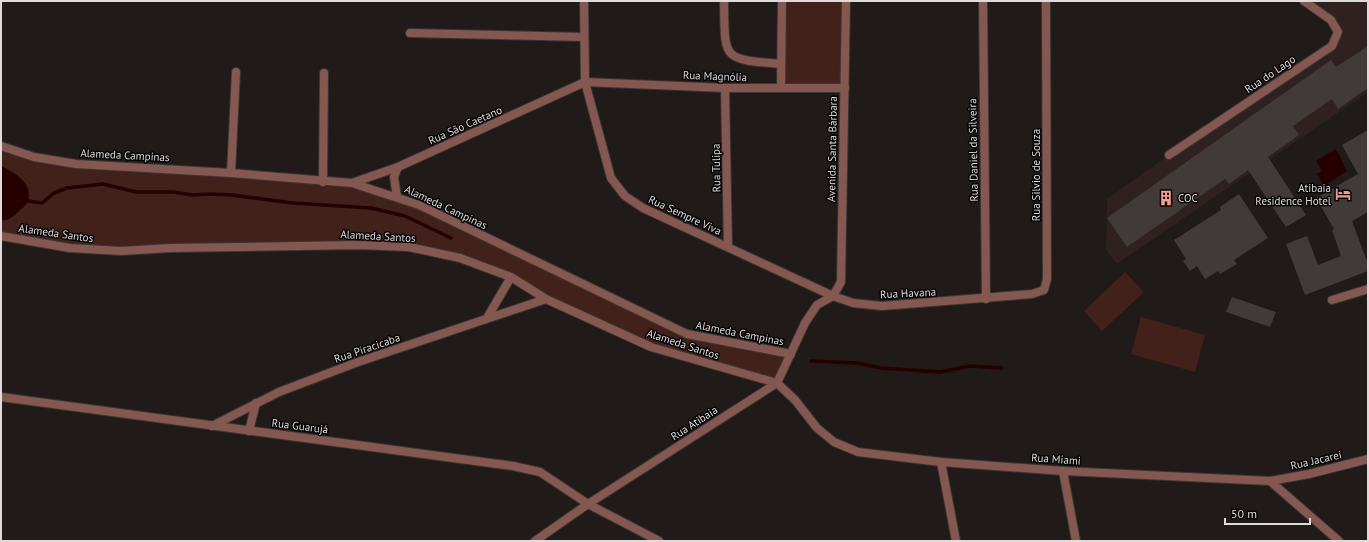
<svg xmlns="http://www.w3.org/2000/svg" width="1369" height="542" viewBox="0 0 1369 542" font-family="'PT Sans',sans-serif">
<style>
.built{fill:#2e211f}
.green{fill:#43211b}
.water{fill:#260000}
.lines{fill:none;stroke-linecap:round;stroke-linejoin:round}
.stream{stroke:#260000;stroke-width:3.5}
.building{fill:#413a39}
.minor-casing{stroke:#3b3534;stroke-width:10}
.tertiary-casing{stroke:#3b3534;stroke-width:10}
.minor{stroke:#845850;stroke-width:8}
.tertiary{stroke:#845850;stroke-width:8}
.labels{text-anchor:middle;stroke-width:3;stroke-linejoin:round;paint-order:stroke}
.street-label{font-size:11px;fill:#dfdbda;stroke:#080606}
.poi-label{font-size:11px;fill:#dfdbda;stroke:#080606;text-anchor:end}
</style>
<rect width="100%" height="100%" fill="#201a19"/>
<path class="built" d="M 1304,1 L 1368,1 L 1368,92 L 1117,264 L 1106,250 L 1107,199 L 1169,155 L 1332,46 L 1338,32 Z"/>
<g class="green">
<path d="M 782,1 L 846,1 L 845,88 L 781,88 Z"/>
<path d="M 1,146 L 34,157 L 352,183 L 396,197 L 687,334 L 791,354 L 777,383 L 651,347 L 483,266 L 409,247 L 121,251 L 1,236 Z"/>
<path d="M 1125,272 L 1144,292 L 1102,331 L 1084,311 Z"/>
<path d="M 1141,317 L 1205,335 L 1195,372 L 1131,354 Z"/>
</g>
<g class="water">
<path d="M 1336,149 L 1347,171 L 1324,186 L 1317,174 L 1322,171 L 1316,161 Z"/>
<path d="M 1,166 C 13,171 34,184 28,201 C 27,205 21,209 18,212 C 13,217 8,221 1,220 Z"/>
</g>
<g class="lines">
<g class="stream">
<path d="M 28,201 L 42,203 L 54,193 L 67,188 L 103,184 L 136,192 L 173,192 L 193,195 L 210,194 L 232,195 L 293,203 L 371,208 L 405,216 L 451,238"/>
<path d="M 811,361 L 857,363 L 881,368 L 940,372 L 970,366 L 1002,368"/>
</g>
</g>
<g class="building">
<path d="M 1368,46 L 1368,88 L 1338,109 L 1332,99 L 1293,126 L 1299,135 L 1268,157 L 1306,215 L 1286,227 L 1248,170 L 1229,184 L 1225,179 L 1127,247 L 1107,218 L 1331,60 L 1336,67 Z"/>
<path d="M 1368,130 L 1368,212 L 1352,221 L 1368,264 L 1368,271 L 1305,295 L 1286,244 L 1307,236 L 1318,265 L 1341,256 L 1332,230 L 1334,229 L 1316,198 L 1358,174 L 1342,145 Z"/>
<path d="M 1239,194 L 1268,238 L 1234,260 L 1237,264 L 1220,274 L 1218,271 L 1205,279 L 1197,266 L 1190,271 L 1183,261 L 1186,259 L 1174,240 L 1221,210 L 1220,207 Z"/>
<path d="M 1232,297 L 1276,312 L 1270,327 L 1226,312 Z"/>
</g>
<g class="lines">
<g class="minor-casing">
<g id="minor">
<path d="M 584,1 L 585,82 L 611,178 L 625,196 L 643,208 L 833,296 L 853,303 L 882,306 L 1032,294 L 1044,290 L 1047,279 L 1046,1"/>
<path d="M 724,1 C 725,60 721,59 781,64"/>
<path d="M 983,1 L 986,299"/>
<path d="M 410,33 L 584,37"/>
<path d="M 725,88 L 728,247"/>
<path d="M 781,88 L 782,1"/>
<path d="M 1,146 L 34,157 L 76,164 L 231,173 L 352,183 L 419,205 L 687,334 L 791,354"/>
<path d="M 1169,155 L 1332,46 L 1338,32 L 1331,20 L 1304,1"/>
<path d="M 231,173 L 236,72"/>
<path d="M 323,182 L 324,73"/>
<path d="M 352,183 L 398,167 L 585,82 L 725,88 L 845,88"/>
<path d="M 397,197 L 394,177 L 398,167"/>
<path d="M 1,236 L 70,248 L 121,251 L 171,248 L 357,245 L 409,247 L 460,258 L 511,277 L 546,299 L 651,347 L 777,383 L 795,400 L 817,428 L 834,442 L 858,452 L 941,462 L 1063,471 L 1270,481 L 1339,541"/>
<path d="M 833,296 L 841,282 L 846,1"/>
<path d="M 1332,300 L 1368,289"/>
<path d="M 487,318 L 511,277"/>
<path d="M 212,426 L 279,392 L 358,362 L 546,299"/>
<path d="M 249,431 L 256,403"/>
<path d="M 941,462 L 956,541"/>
<path d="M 1063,471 L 1076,541"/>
<path d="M 1270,481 L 1309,474 L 1368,459"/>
<path d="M 535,541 L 588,504 L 777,383 L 805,323 L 817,305 L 833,296"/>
</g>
</g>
<g class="tertiary-casing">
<path id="tertiary" d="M 1,397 L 513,466 L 540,472 L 588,504 L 659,541"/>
</g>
<use href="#minor" class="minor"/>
<use href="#tertiary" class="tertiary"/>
</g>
<defs>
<g id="hotel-bare" transform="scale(1.2)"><path d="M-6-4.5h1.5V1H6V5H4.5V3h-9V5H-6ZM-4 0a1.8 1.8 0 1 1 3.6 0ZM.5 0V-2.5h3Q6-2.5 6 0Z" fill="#f59d8d" stroke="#080606" stroke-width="2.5" paint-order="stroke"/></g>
<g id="building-bare" transform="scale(1.2)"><path d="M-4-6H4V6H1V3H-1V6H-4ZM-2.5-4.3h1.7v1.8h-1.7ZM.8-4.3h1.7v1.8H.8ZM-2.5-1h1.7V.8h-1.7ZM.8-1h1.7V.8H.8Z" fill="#f59d8d" stroke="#080606" stroke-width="2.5" paint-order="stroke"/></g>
</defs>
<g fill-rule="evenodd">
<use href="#hotel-bare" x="1343" y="194"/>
<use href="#building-bare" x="1166" y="198"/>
</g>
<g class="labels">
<g class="street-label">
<text transform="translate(1270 74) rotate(-34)" y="4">Rua do Lago</text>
<text transform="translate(715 76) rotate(2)" y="4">Rua Magnólia</text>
<text transform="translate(465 125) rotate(-24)" y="4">Rua São Caetano</text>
<text transform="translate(832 149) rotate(-89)" y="4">Avenida Santa Bárbara</text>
<text transform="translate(973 150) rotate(-91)" y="4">Rua Daniel da Silveira</text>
<text transform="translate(125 155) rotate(3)" y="4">Alameda Campinas</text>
<text transform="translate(716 168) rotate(-91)" y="4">Rua Tulipa</text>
<text transform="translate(1036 175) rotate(-90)" y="4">Rua Silvio de Souza</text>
<text transform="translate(446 207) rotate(25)" y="4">Alameda Campinas</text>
<text transform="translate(685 215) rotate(25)" y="4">Rua Sempre Viva</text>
<text transform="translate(56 233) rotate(8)" y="4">Alameda Santos</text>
<text transform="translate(378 236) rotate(3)" y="4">Alameda Santos</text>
<text transform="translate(908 293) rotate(-3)" y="4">Rua Havana</text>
<text transform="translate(740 333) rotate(11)" y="4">Alameda Campinas</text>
<text transform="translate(683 344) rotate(18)" y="4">Alameda Santos</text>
<text transform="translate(367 348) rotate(-19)" y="4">Rua Piracicaba</text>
<text transform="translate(694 423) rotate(-33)" y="4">Rua Atibaia</text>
<text transform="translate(300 426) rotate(7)" y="4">Rua Guarujá</text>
<text transform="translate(1056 459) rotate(4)" y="4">Rua Miami</text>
<text transform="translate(1316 460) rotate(-13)" y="4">Rua Jacareí</text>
</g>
<g class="poi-label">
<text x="1331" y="192">Atibaia<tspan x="1331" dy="13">Residence Hotel</tspan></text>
<text x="1178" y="202" text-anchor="start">COC</text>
</g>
</g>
<rect width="1369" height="542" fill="none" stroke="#dfdbda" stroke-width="4"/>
<path d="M1225 518v6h85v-6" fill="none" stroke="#dfdbda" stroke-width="2"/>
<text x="1231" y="518" font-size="12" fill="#dfdbda" stroke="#080606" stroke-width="3" paint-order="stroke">50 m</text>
</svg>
